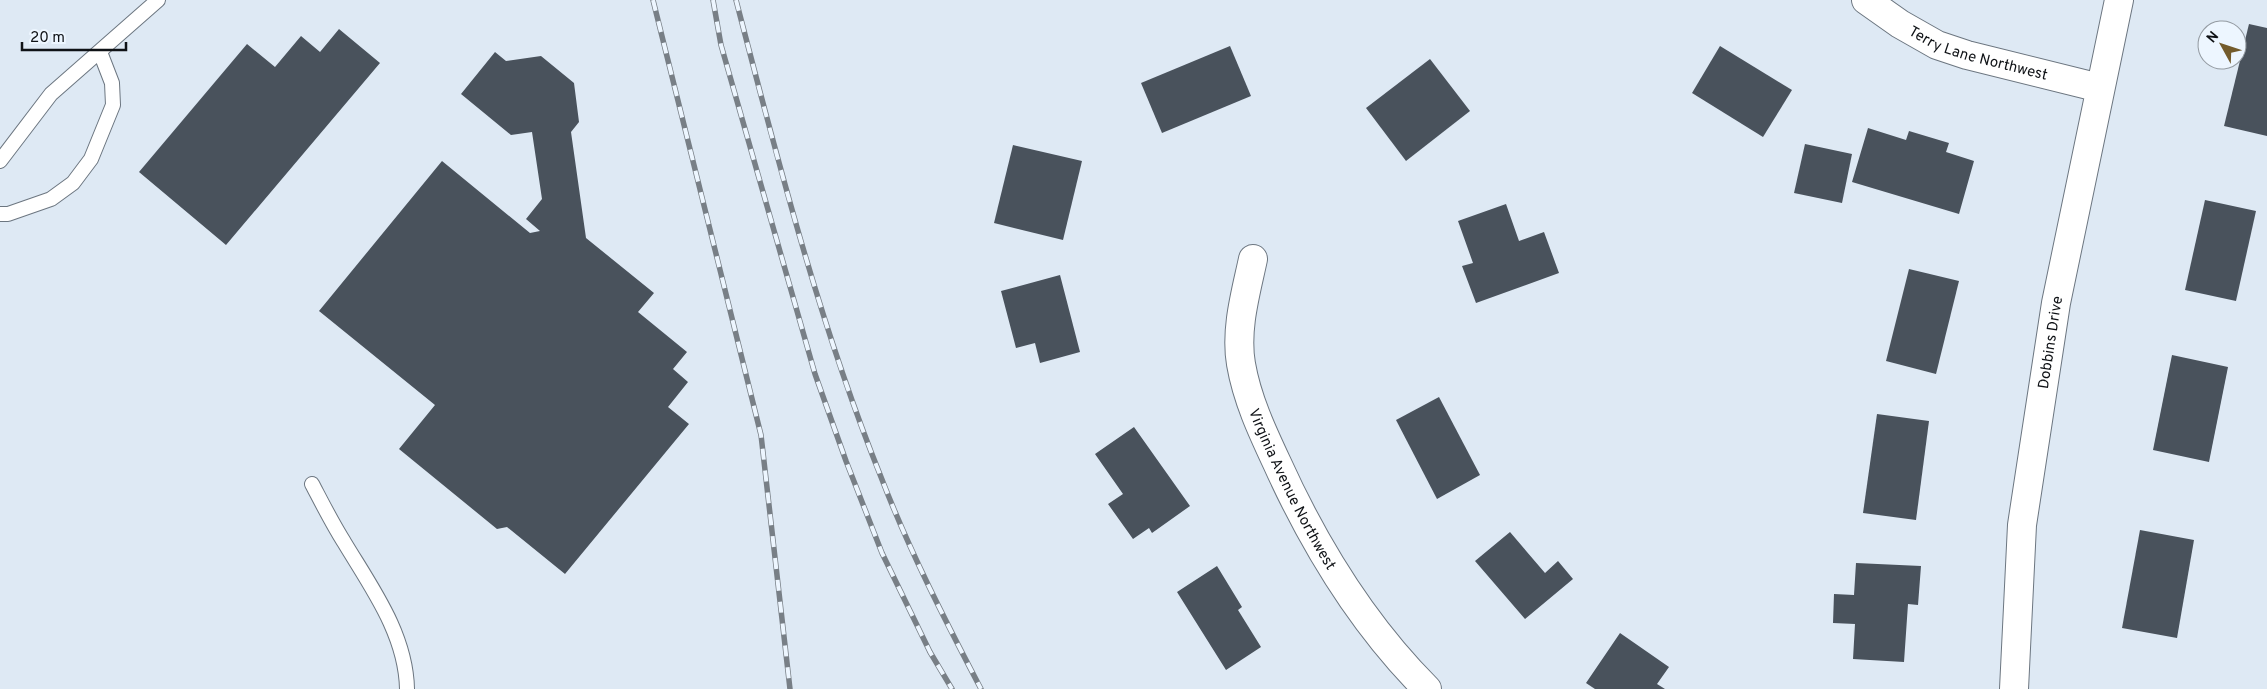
<svg xmlns="http://www.w3.org/2000/svg" width="2267" height="689" viewBox="0 0 2267 689" font-family="Overpass,sans-serif">
<style>
.building{fill:#49525c}
.lines{fill:none;stroke-linecap:round;stroke-linejoin:round}
.lane-casing{stroke:#6c7680;stroke-width:16}
.street-casing{stroke:#6c7680;stroke-width:30}
.lane{stroke:#fff;stroke-width:14}
.street{stroke:#fff;stroke-width:28}
.rail-casing{stroke:#787f86;stroke-width:5.5}
.rail{stroke:#edf6ff;stroke-width:4;stroke-dasharray:11;stroke-linecap:butt}
.labels{text-anchor:middle;stroke-width:5;stroke-linejoin:round;paint-order:stroke}
.street-label{font-size:15px;fill:#0f1216;stroke:#edf6ff}
</style>
<rect width="100%" height="100%" fill="#dee9f4"/>
<g class="building">
<path d="M 2249,24 L 2267,28 L 2267,136 L 2224,126 Z"/>
<path d="M 339,29 L 380,63 L 226,245 L 139,172 L 247,44 L 275,67 L 301,36 L 320,52 Z"/>
<path d="M 1230,46 L 1251,96 L 1162,133 L 1141,83 Z"/>
<path d="M 1720,46 L 1792,90 L 1763,137 L 1692,93 Z"/>
<path d="M 495,52 L 506,61 L 541,56 L 574,83 L 579,122 L 571,132 L 586,238 L 654,293 L 638,312 L 687,352 L 673,369 L 688,382 L 668,407 L 689,424 L 565,574 L 507,527 L 497,529 L 399,449 L 435,405 L 319,311 L 442,161 L 530,233 L 540,231 L 526,219 L 542,199 L 532,132 L 511,135 L 461,94 Z"/>
<path d="M 1430,59 L 1470,111 L 1406,161 L 1366,108 Z"/>
<path d="M 1868,128 L 1906,140 L 1909,131 L 1949,143 L 1946,152 L 1974,161 L 1959,214 L 1852,182 Z"/>
<path d="M 1805,144 L 1852,154 L 1842,203 L 1794,193 Z"/>
<path d="M 1013,145 L 1082,161 L 1063,240 L 994,223 Z"/>
<path d="M 2205,200 L 2256,211 L 2236,301 L 2185,290 Z"/>
<path d="M 1506,204 L 1519,241 L 1544,232 L 1559,273 L 1476,303 L 1462,266 L 1473,263 L 1458,221 Z"/>
<path d="M 1909,269 L 1959,281 L 1936,374 L 1886,361 Z"/>
<path d="M 1060,275 L 1080,352 L 1040,363 L 1035,343 L 1016,348 L 1001,291 Z"/>
<path d="M 2172,355 L 2228,367 L 2209,462 L 2153,450 Z"/>
<path d="M 1439,397 L 1480,475 L 1437,499 L 1396,420 Z"/>
<path d="M 1877,414 L 1929,421 L 1916,520 L 1863,513 Z"/>
<path d="M 1134,427 L 1190,506 L 1152,533 L 1149,528 L 1133,539 L 1108,504 L 1123,494 L 1095,454 Z"/>
<path d="M 2140,530 L 2194,540 L 2177,638 L 2122,628 Z"/>
<path d="M 1510,532 L 1545,573 L 1558,561 L 1573,579 L 1525,619 L 1475,561 Z"/>
<path d="M 1856,563 L 1921,566 L 1918,605 L 1908,604 L 1904,662 L 1853,659 L 1855,624 L 1833,623 L 1834,594 L 1854,595 Z"/>
<path d="M 1217,566 L 1242,607 L 1238,610 L 1261,647 L 1226,670 L 1177,592 Z"/>
<path d="M 1620,633 L 1669,667 L 1657,684 L 1665,689 L 1595,689 L 1586,683 Z"/>
</g>
<g class="lines">
<g class="lane-casing">
<g id="lane">
<path d="M 0,161 L 51,94 L 158,0"/>
<path d="M 0,214 L 8,214 L 51,199 L 73,183 L 91,159 L 113,105 L 112,83 L 100,52"/>
<path d="M 312,484 C 322,503 332,523 344,542 C 371,587 406,634 407,689"/>
</g>
</g>
<g class="street-casing">
<g id="street">
<path id="s1" d="M 1866,0 L 1900,24 L 1937,45 L 1967,55 L 2100,88"/>
<path id="s2" d="M 1253,259 C 1246,292 1235,329 1241,364 C 1247,399 1262,431 1277,463 C 1315,547 1362,624 1427,689"/>
<path id="s3" d="M 2014,689 L 2022,525 L 2056,303 L 2119,0"/>
</g>
</g>
<use href="#lane" class="lane"/>
<use href="#street" class="street"/>
<g class="rail-casing">
<g id="rail">
<path d="M 653,0 L 761,435 L 790,689"/>
<path d="M 713,0 L 721,45 L 815,374 L 846,461 L 882,553 L 930,652 L 952,689"/>
<path d="M 736,0 C 778,161 819,323 881,477 C 909,550 945,620 981,689"/>
</g>
</g>
<use href="#rail" class="rail"/>
</g>
<g class="labels">
<g class="street-label">
<text dy="5" stroke="none"><textPath href="#s1" startOffset="126">Terry Lane Northwest</textPath></text>
<text dy="5" stroke="none"><textPath href="#s3" startOffset="349">Dobbins Drive</textPath></text>
<text dy="5" stroke="none"><textPath href="#s2" startOffset="242">Virginia Avenue Northwest</textPath></text>
</g>
</g>
<g transform="translate(2222 45) rotate(310)"><circle r="24" fill="#edf6ff" stroke="#949ba2"/>
<path d="M0-4L9 19L0 12L-9 19Z" fill="#735b2c"/>
<text y="-8" font-size="14" font-weight="bold" text-anchor="middle" fill="#0f1216">N</text>
</g>
<path d="M22 42v8h104v-8" fill="none" stroke="#0f1216" stroke-width="2.5"/>
<text x="30" y="42" font-size="15" fill="#0f1216" stroke="#edf6ff" stroke-width="4" paint-order="stroke">20 m</text>
</svg>
